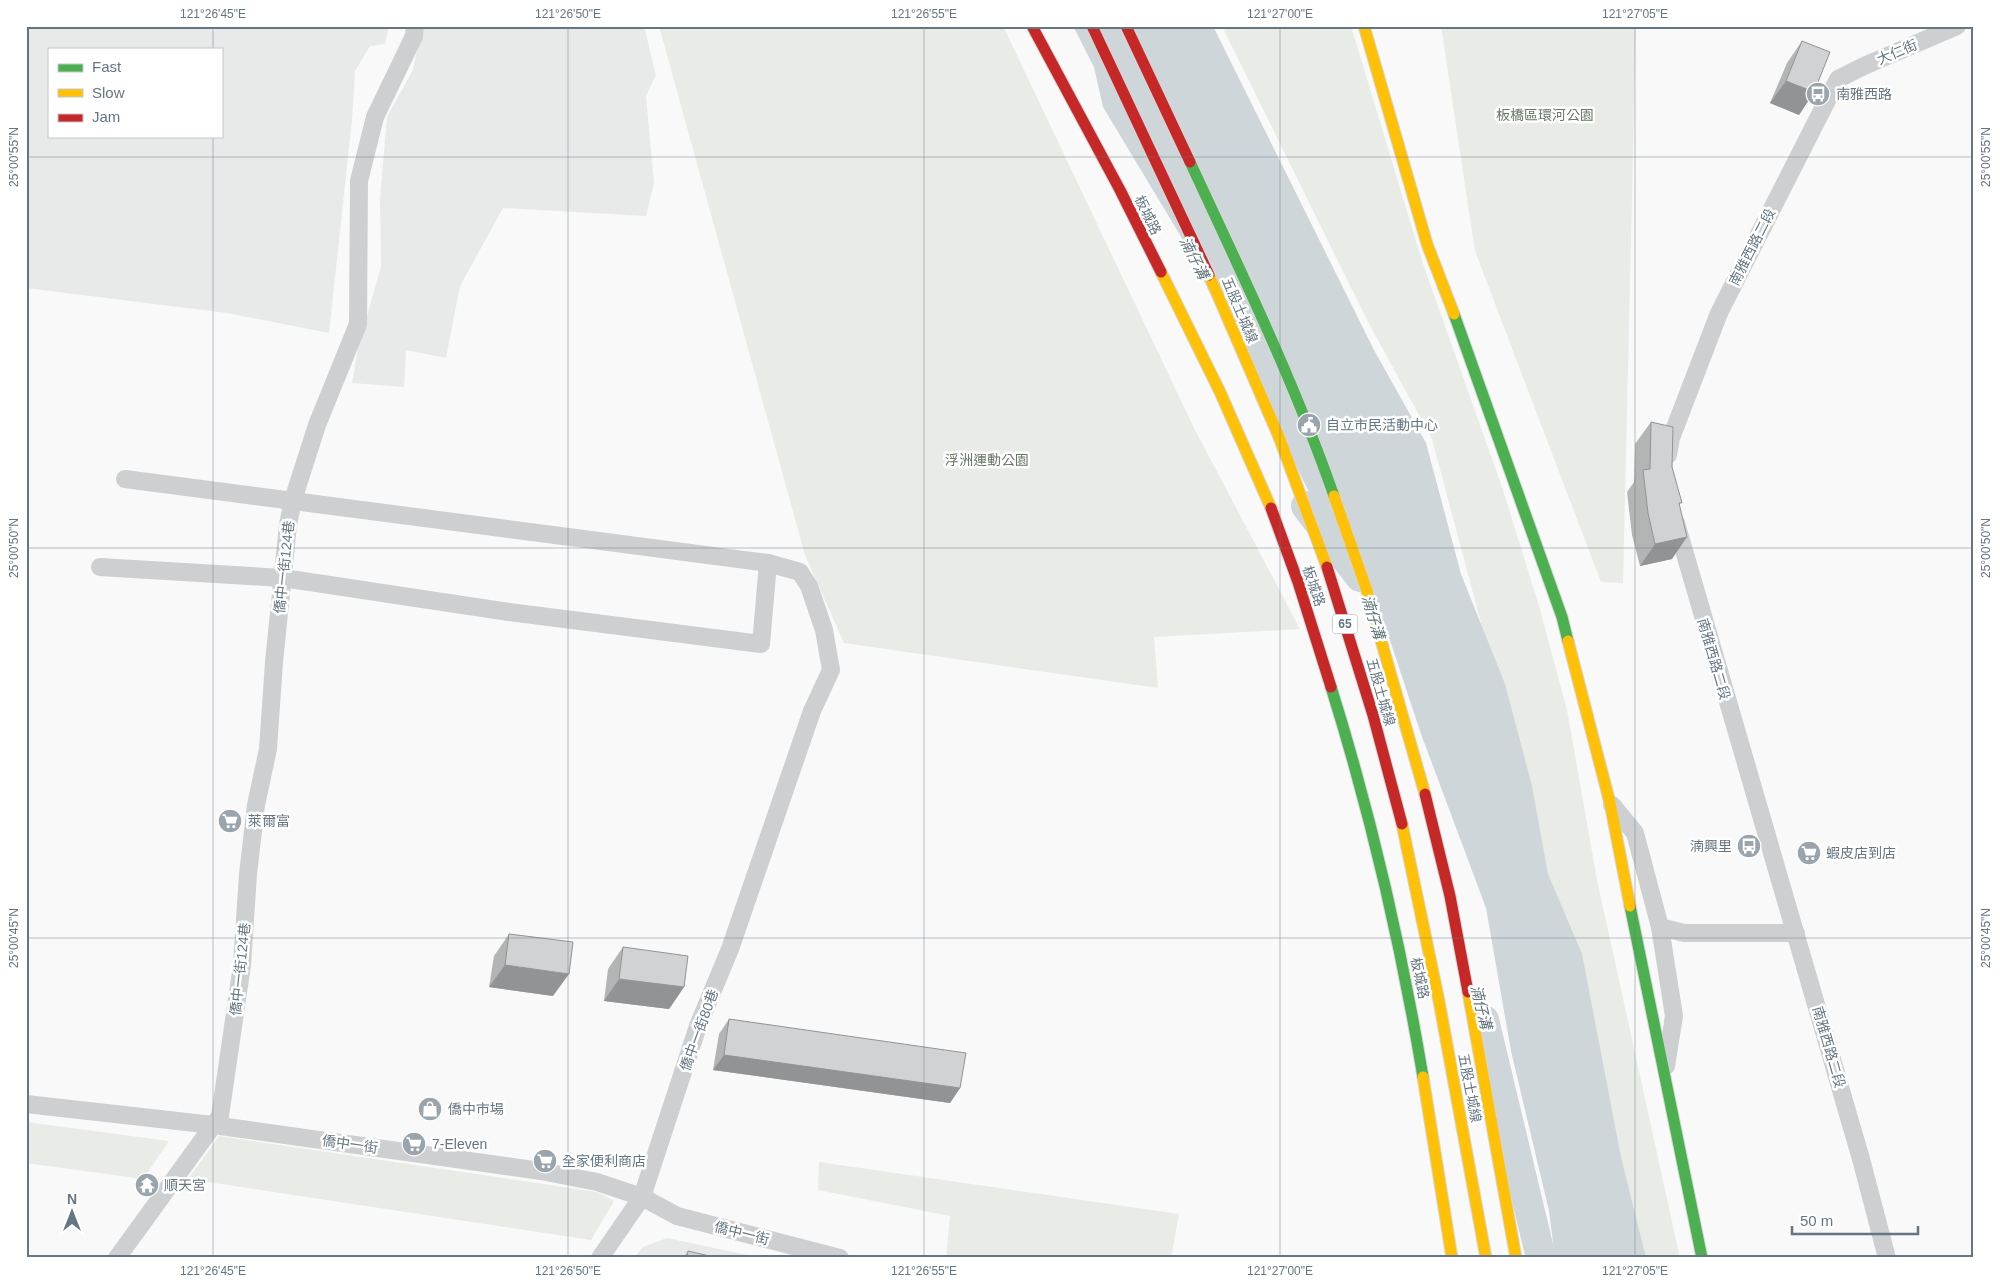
<svg xmlns="http://www.w3.org/2000/svg" width="2000" height="1284" viewBox="0 0 2000 1284" font-family="Arial,'Noto Sans TC',sans-serif">
<style>
.built{fill:#e8e9e9;fill-rule:evenodd}
.green{fill:#e8ebe6}
.water{fill:#ced6d9}
.lines{fill:none;stroke-linecap:round;stroke-linejoin:round}
.river{stroke:#ced6d9;stroke-width:30}
.fast-casing{stroke:#d5d6d7;stroke-width:13}
.slow-casing{stroke:#d5d6d7;stroke-width:13}
.jam-casing{stroke:#d5d6d7;stroke-width:13}
.street{stroke:#cecfd0;stroke-width:18}
.fast{stroke:#4caf50;stroke-width:11}
.slow{stroke:#ffc107;stroke-width:11}
.jam{stroke:#c62828;stroke-width:11}
.wall{fill:#b3b5b5}
.shaded-wall{fill:#929394}
.building{fill:#d0d2d3;stroke:#929394}
.ticks{fill:none;stroke:#657683;stroke-width:1;stroke-opacity:0.45}
.labels{text-anchor:middle;stroke-width:5;stroke-linejoin:round;paint-order:stroke}
.shield{fill:#fff;stroke:#939fa8;stroke-width:1}
.shield-label{font-size:12px;font-weight:bold;fill:#657683}
.street-label{font-size:14px;fill:#657683;stroke:#fff}
.poi-label{font-size:14px;fill:#657683;stroke:#fff;text-anchor:start}
.park-label{font-size:14px;fill:#687a64;stroke:#fff}
.water-label{font-size:15px;font-style:italic;fill:#60757c;stroke:#fff}
.neatline{fill:none;stroke:#657683;stroke-width:2}
.ticks-label{font-size:12px;text-anchor:middle;fill:#657683}
</style>
<rect width="100%" height="100%" fill="#f9f9f9"/>
<g class="built">
<path d="M 26,26 L 389,26 L 385,44 L 370,46 L 355,71 L 352,120 L 329,333 L 227,313 L 26,288 ZM 49,49 L 221,49 L 221,136 L 49,136 Z"/>
<path d="M 422,26 L 644,26 L 656,75 L 646,96 L 654,183 L 646,216 L 503,208 L 460,286 L 446,358 L 406,350 L 404,387 L 352,383 L 359,343 L 381,267 L 380,199 L 387,117 L 413,70 Z"/>
<path d="M 667,1238 L 762,1258 L 634,1258 L 643,1247 Z"/>
</g>
<g class="green">
<path d="M 659,26 L 1003,26 L 1194,428 L 1300,629 L 1154,637 L 1158,688 L 844,643 L 805,555 Z"/>
<path d="M 1222,26 L 1351,26 L 1422,261 L 1503,490 L 1539,606 L 1567,710 L 1597,880 L 1680,1258 L 1635,1258 L 1510,732 L 1432,439 L 1367,320 Z"/>
<path d="M 1441,26 L 1636,26 L 1623,583 L 1601,582 L 1475,251 Z"/>
<path d="M 26,1122 L 169,1141 L 143,1179 L 26,1163 Z"/>
<path d="M 219,1136 L 597,1192 L 614,1201 L 591,1240 L 188,1179 Z"/>
<path d="M 819,1162 L 1179,1214 L 1171,1258 L 946,1258 L 950,1216 L 818,1190 Z"/>
</g>
<path class="water" d="M 1073,26 L 1213,26 L 1374,350 L 1426,443 L 1461,574 L 1505,684 L 1532,786 L 1548,874 L 1582,954 L 1621,1157 L 1646,1258 L 1555,1258 L 1549,1211 L 1511,1051 L 1486,908 L 1421,734 L 1384,622 L 1309,492 L 1186,245 L 1103,107 L 1094,67 Z"/>
<g class="lines">
<g class="river">
<path d="M 1306,506 L 1360,577"/>
<path d="M 1484,1020 L 1541,1258"/>
</g>
<g class="fast-casing">
<g id="fast">
<path d="M 1190,162 C 1241,272 1294,381 1334,496"/>
<path d="M 1454,314 L 1562,617 L 1568,641"/>
<path d="M 1331,687 C 1371,815 1401,945 1423,1077"/>
<path d="M 1630,906 L 1702,1258"/>
</g>
</g>
<g class="slow-casing">
<g id="slow">
<path d="M 1364,26 L 1427,244 L 1454,314"/>
<path d="M 1161,272 L 1220,392 L 1271,508"/>
<path d="M 1209,275 L 1279,437 L 1327,567"/>
<path d="M 1334,496 L 1366,588 L 1425,794"/>
<path d="M 1568,641 L 1610,803 L 1630,906"/>
<path d="M 1402,824 L 1439,1001 L 1486,1258"/>
<path d="M 1468,992 L 1516,1258"/>
<path d="M 1423,1077 L 1452,1258"/>
</g>
</g>
<g class="jam-casing">
<g id="jam">
<path d="M 1032,26 L 1120,190 L 1161,272"/>
<path d="M 1092,26 L 1209,275"/>
<path d="M 1126,26 L 1190,162"/>
<path d="M 1271,508 L 1298,582 L 1331,687"/>
<path d="M 1327,567 L 1373,715 L 1402,824"/>
<path d="M 1425,794 L 1450,896 L 1468,992"/>
</g>
</g>
<g class="street">
<path d="M 1668,455 L 1671,438 L 1719,313 L 1838,79 L 1864,66 L 1957,26"/>
<path d="M 125,479 L 768,563 L 800,572 L 809,586 L 824,630 L 831,670 L 812,711 L 730,949 L 698,1026 L 642,1197 L 600,1258"/>
<path d="M 1676,523 L 1861,1159 L 1887,1258"/>
<path d="M 100,567 L 283,578 L 509,612 L 761,644 L 768,563"/>
<path d="M 1612,805 L 1635,833 L 1660,927 L 1674,1016 L 1666,1066"/>
<path d="M 1660,927 L 1684,933 L 1796,933"/>
<path d="M 26,1104 L 213,1125 L 541,1171 L 597,1182 L 642,1197 L 677,1216 L 840,1258"/>
<path d="M 117,1258 L 220,1116 L 242,965 L 248,874 L 256,805 L 268,749 L 274,662 L 288,525 L 293,500 L 317,425 L 358,324 L 359,181 L 375,117 L 414,36 L 415,26"/>
</g>
<use href="#fast" class="fast"/>
<use href="#slow" class="slow"/>
<use href="#jam" class="jam"/>
</g>
<g class="wall">
<path d="M 1802,41 L 1814,92 L 1799,115 L 1770,103 L 1787,63 Z"/>
<path d="M 1651,422 L 1672,467 L 1680,505 L 1672,559 L 1640,566 L 1632,535 L 1627,492 L 1634,482 L 1635,444 Z"/>
<path d="M 509,934 L 553,996 L 489,987 L 494,956 Z"/>
<path d="M 623,947 L 684,987 L 669,1009 L 604,1001 L 608,969 Z"/>
<path d="M 729,1019 L 960,1088 L 950,1103 L 713,1070 L 719,1034 Z"/>
<path d="M 688,1251 L 718,1258 L 683,1258 Z"/>
</g>
<g class="shaded-wall">
<path d="M 1786,81 L 1814,92 L 1799,115 L 1770,103 Z"/>
<path d="M 1687,537 L 1672,559 L 1640,566 L 1655,544 Z"/>
<path d="M 505,965 L 569,974 L 553,996 L 489,987 Z"/>
<path d="M 619,979 L 684,987 L 669,1009 L 604,1001 Z"/>
<path d="M 724,1055 L 960,1088 L 950,1103 L 713,1070 Z"/>
</g>
<g class="building">
<path d="M 1802,41 L 1830,52 L 1814,92 L 1786,81 Z"/>
<path d="M 1651,422 L 1673,427 L 1672,467 L 1682,503 L 1679,503 L 1687,537 L 1655,544 L 1648,513 L 1643,470 L 1650,469 Z"/>
<path d="M 509,934 L 573,942 L 569,974 L 505,965 Z"/>
<path d="M 623,947 L 688,956 L 684,987 L 619,979 Z"/>
<path d="M 729,1019 L 966,1053 L 960,1088 L 724,1055 Z"/>
<path d="M 688,1251 L 718,1258 L 687,1258 Z"/>
</g>
<path class="ticks" d="M 213,26 L 213,49M 568,26 L 568,1258M 924,26 L 924,1258M 1280,26 L 1280,1258M 1635,26 L 1635,1258M 213,136 L 213,1258M 26,157 L 1974,157M 26,548 L 1974,548M 26,938 L 1974,938"/>
<defs>
<g id="bus-disc" transform="scale(1.25)"><circle r="9.5" fill="#99a4ac" stroke="#fff"/><path d="M-5-6H5V4H4V6H2V4H-2V6H-4V4H-5ZM-3.5-4V0h7V-4ZM-3.5 1.2v1.5H-2V1.2ZM2 1.2v1.5H3.5V1.2Z" fill="#fff"/></g>
<g id="civic-disc" transform="scale(1.25)"><circle r="9.5" fill="#99a4ac" stroke="#fff"/><path d="M-.6-6.5H3V-4.5H.6V-3L4-1V1h2V6H-6V1h2V-1L-.6-3ZM-1.2 2.5V6h2.4V2.5Z" fill="#fff"/></g>
<g id="supermarket-disc" transform="scale(1.25)"><circle r="9.5" fill="#99a4ac" stroke="#fff"/><path d="M-6-5.5h2.5l.6 2H6L4.5 2H-2.5L-4.4-4H-6ZM-1.5 3.2a1.3 1.3 0 1 0 .1 0ZM3 3.2a1.3 1.3 0 1 0 .1 0Z" fill="#fff"/></g>
<g id="shop-disc" transform="scale(1.25)"><circle r="9.5" fill="#99a4ac" stroke="#fff"/><path d="M-5-2.5h2.3a2.7 3.5 0 0 1 5.4 0H5L5.5 6h-11ZM-1.5-2.5h3a1.5 2.3 0 0 0-3 0Z" fill="#fff"/></g>
<g id="temple-disc" transform="scale(1.25)"><circle r="9.5" fill="#99a4ac" stroke="#fff"/><path d="M0-6L5-2H3V0L6.5 2.5H4V6H1.5V3h-3V6H-4V2.5H-6.5L-3 0V-2H-5Z" fill="#fff"/></g>
</defs>
<g fill-rule="evenodd">
<use href="#bus-disc" x="1818" y="94"/>
<use href="#civic-disc" x="1309" y="425"/>
<use href="#supermarket-disc" x="230" y="821"/>
<use href="#bus-disc" x="1749" y="846"/>
<use href="#supermarket-disc" x="1809" y="853"/>
<use href="#shop-disc" x="430" y="1109"/>
<use href="#supermarket-disc" x="414" y="1144"/>
<use href="#supermarket-disc" x="545" y="1161"/>
<use href="#temple-disc" x="147" y="1185"/>
</g>
<g class="labels">
<rect class="shield" x="1332.5" y="614.5" width="25" height="19" rx="4"/>
<g class="shield-label">
<text x="1345" y="628">65</text>
</g>
<g class="street-label">
<text transform="translate(1897 52) rotate(-23)" y="5">大仁街</text>
<text transform="translate(1148 215) rotate(64)" y="5">板城路</text>
<text transform="translate(1752 247) rotate(-63)" y="5">南雅西路二段</text>
<text transform="translate(1240 310) rotate(67)" y="5">五股土城線</text>
<text transform="translate(284 567) rotate(-84)" y="5">僑中一街124巷</text>
<text transform="translate(1314 586) rotate(71)" y="5">板城路</text>
<text transform="translate(1714 659) rotate(74)" y="5">南雅西路二段</text>
<text transform="translate(1381 692) rotate(74)" y="5">五股土城線</text>
<text transform="translate(240 969) rotate(-84)" y="5">僑中一街124巷</text>
<text transform="translate(1420 978) rotate(78)" y="5">板城路</text>
<text transform="translate(699 1030) rotate(-70)" y="5">僑中一街80巷</text>
<text transform="translate(1829 1047) rotate(74)" y="5">南雅西路二段</text>
<text transform="translate(1470 1088) rotate(79)" y="5">五股土城線</text>
<text transform="translate(350 1144) rotate(8)" y="5">僑中一街</text>
<text transform="translate(742 1233) rotate(14)" y="5">僑中一街</text>
</g>
<g class="poi-label">
<text x="1836" y="99">南雅西路</text>
<text x="1326" y="430">自立市民活動中心</text>
<text x="248" y="826">萊爾富</text>
<text x="1732" y="851" text-anchor="end">湳興里</text>
<text x="1826" y="858">蝦皮店到店</text>
<text x="448" y="1114">僑中市場</text>
<text x="432" y="1149">7-Eleven</text>
<text x="562" y="1166">全家便利商店</text>
<text x="164" y="1190">順天宮</text>
</g>
<g class="park-label">
<text x="1545" y="120">板橋區環河公園</text>
<text x="987" y="465">浮洲運動公園</text>
</g>
<g class="water-label">
<text transform="translate(1194 258) rotate(63)" y="5">湳仔溝</text>
<text transform="translate(1373 617) rotate(73)" y="5">湳仔溝</text>
<text transform="translate(1481 1007) rotate(76)" y="5">湳仔溝</text>
</g>
</g>
<rect width="2000" height="1284" fill="none" stroke="#ffffff" stroke-width="55"/>
<rect x="48" y="48" width="175" height="90" fill="#ffffff" stroke="#c1c8cd"/>
<rect x="58" y="64" width="25" height="8" fill="#4caf50" stroke="#c1c8cd"/>
<text x="92" y="72" font-size="15" fill="#657683">Fast</text>
<rect x="58" y="89" width="25" height="8" fill="#ffc107" stroke="#c1c8cd"/>
<text x="92" y="98" font-size="15" fill="#657683">Slow</text>
<rect x="58" y="114" width="25" height="8" fill="#c62828" stroke="#c1c8cd"/>
<text x="92" y="122" font-size="15" fill="#657683">Jam</text>
<g transform="translate(72 1212)" stroke="#ffffff" stroke-width="4" paint-order="stroke">
<path d="M0-4L9 19L0 12L-9 19Z" fill="#657683"/>
<text y="-8" font-size="14" font-weight="bold" text-anchor="middle" fill="#657683">N</text>
</g>
<path d="M1792 1226v8h126v-8" fill="none" stroke="#657683" stroke-width="2.5"/>
<text x="1800" y="1226" font-size="15" fill="#657683" stroke="#ffffff" stroke-width="4" paint-order="stroke">50 m</text>
<rect x="28" y="28" width="1944" height="1228" class="neatline"/>
<g class="ticks-label">
<text x="213" y="18">121°26'45"E</text>
<text x="568" y="18">121°26'50"E</text>
<text x="924" y="18">121°26'55"E</text>
<text x="1280" y="18">121°27'00"E</text>
<text x="1635" y="18">121°27'05"E</text>
<text transform="translate(14 157) rotate(-90)" y="4">25°00'55"N</text>
<text transform="translate(1986 157) rotate(-90)" y="4">25°00'55"N</text>
<text transform="translate(14 548) rotate(-90)" y="4">25°00'50"N</text>
<text transform="translate(1986 548) rotate(-90)" y="4">25°00'50"N</text>
<text transform="translate(14 938) rotate(-90)" y="4">25°00'45"N</text>
<text transform="translate(1986 938) rotate(-90)" y="4">25°00'45"N</text>
<text x="213" y="1275">121°26'45"E</text>
<text x="568" y="1275">121°26'50"E</text>
<text x="924" y="1275">121°26'55"E</text>
<text x="1280" y="1275">121°27'00"E</text>
<text x="1635" y="1275">121°27'05"E</text>
</g>
</svg>
